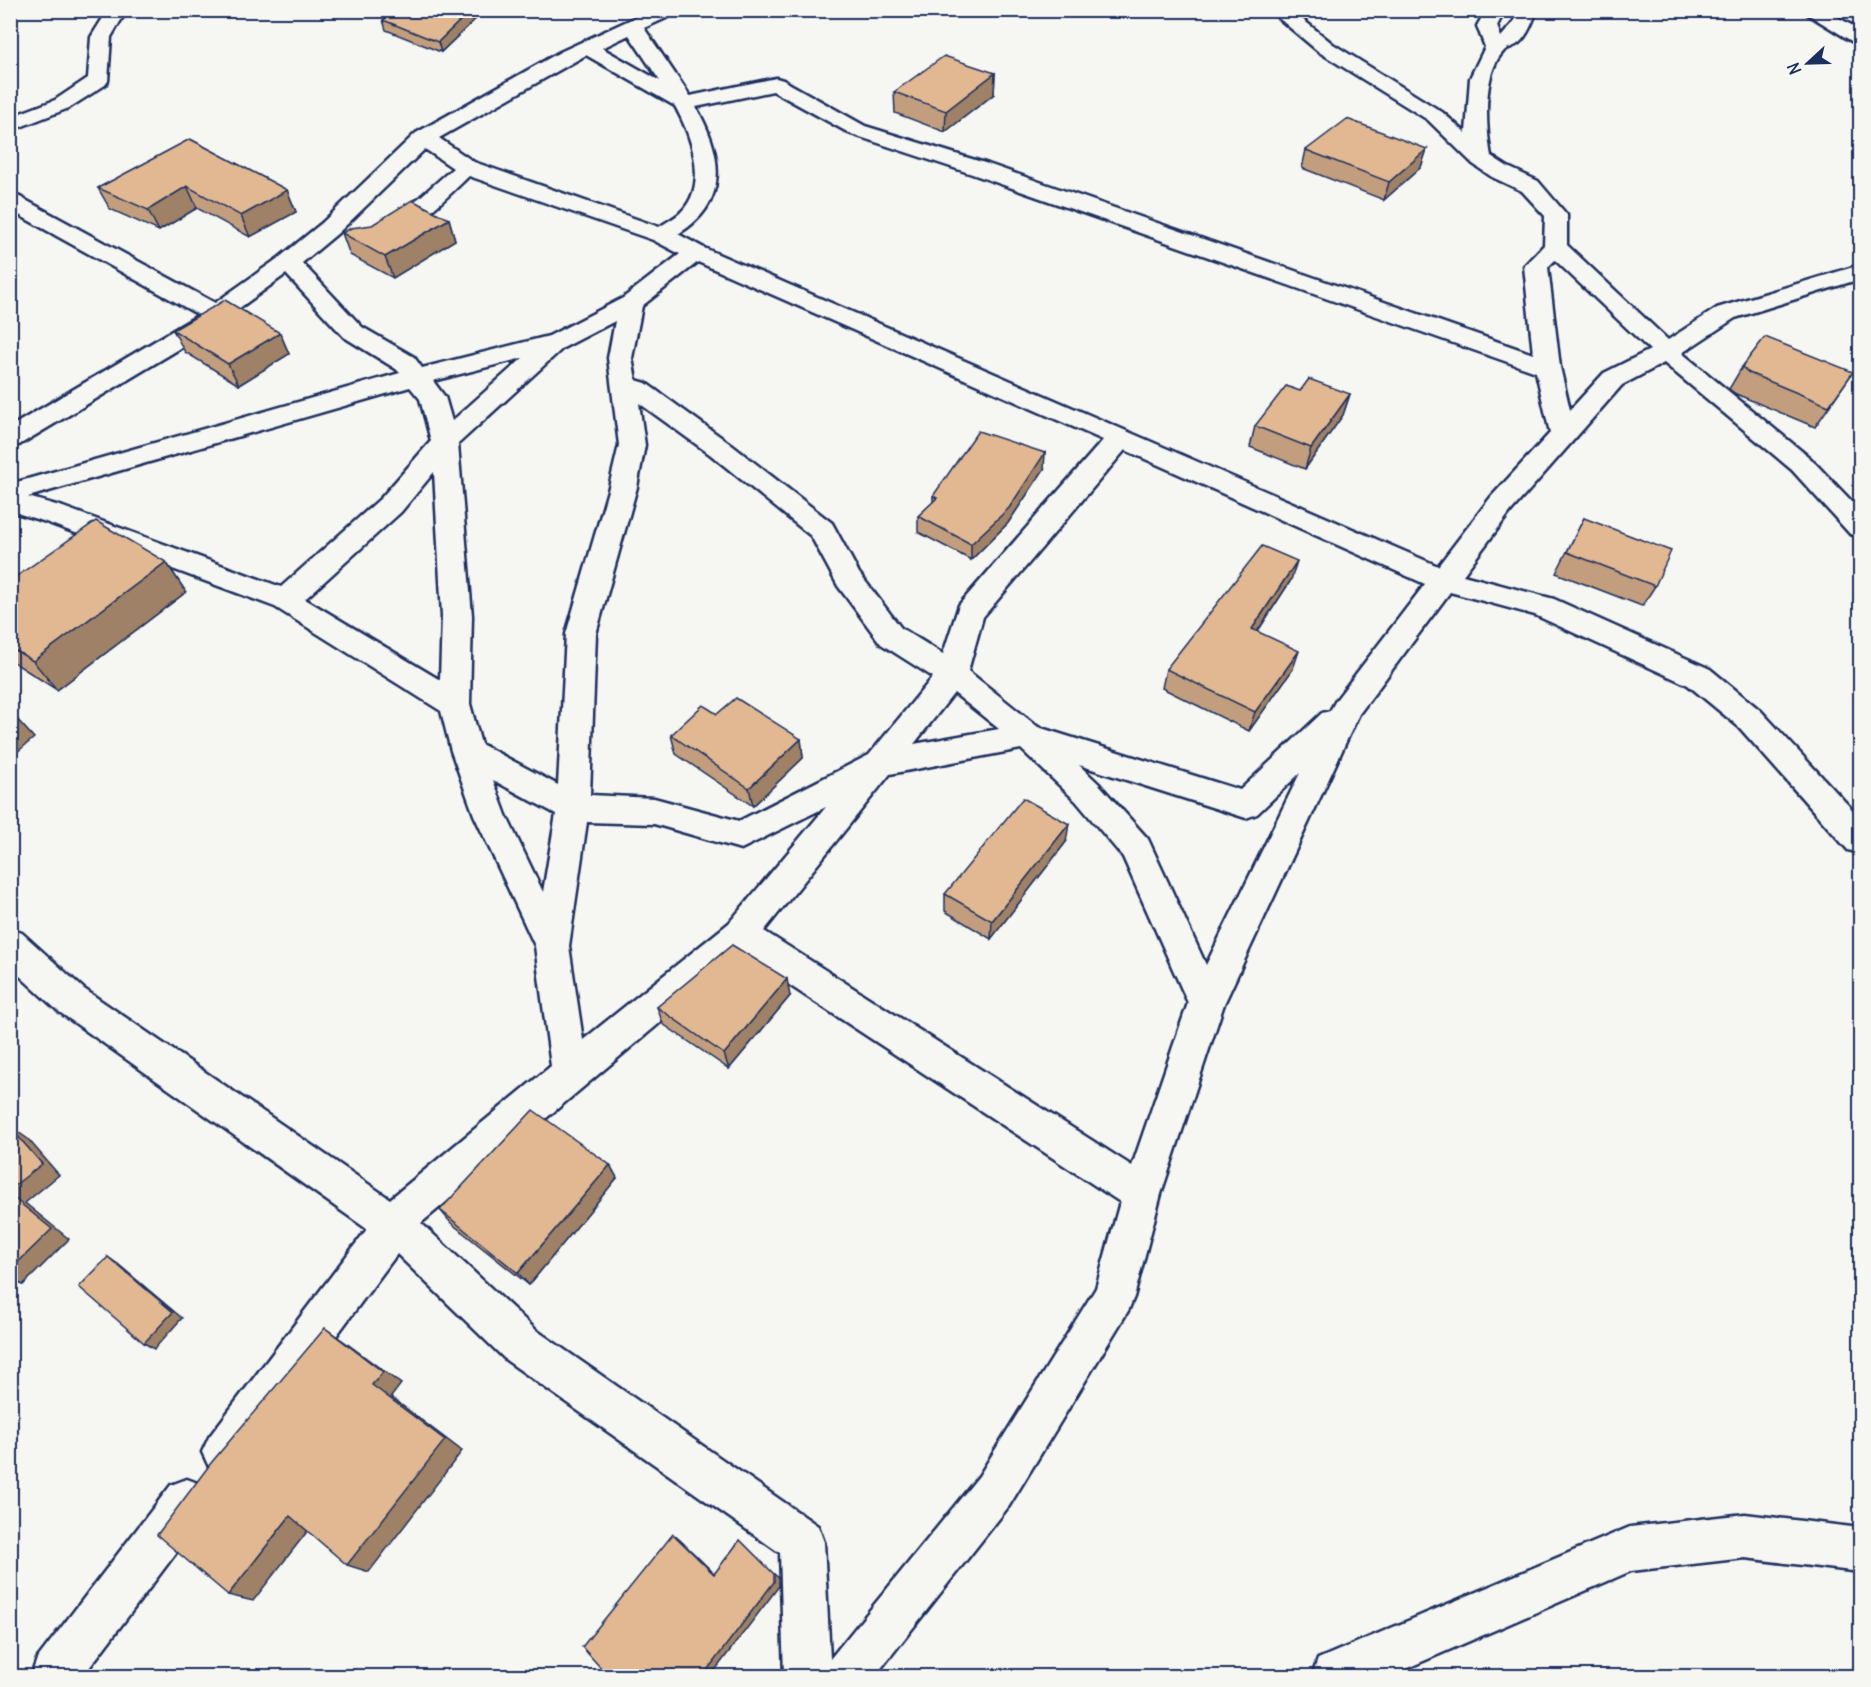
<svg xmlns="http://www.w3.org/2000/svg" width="1871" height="1687" viewBox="0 0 1871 1687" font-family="Delius,sans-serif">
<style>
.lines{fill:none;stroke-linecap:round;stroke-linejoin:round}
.street-casing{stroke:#1b2f5e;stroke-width:5}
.street{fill:#f6f6f2;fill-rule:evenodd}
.wall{fill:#c29e7e;stroke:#1b2f5e;stroke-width:1.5}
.shaded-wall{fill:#9e8166;stroke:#1b2f5e;stroke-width:1.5}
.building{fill:#e1b892;stroke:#1b2f5e;stroke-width:1.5}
</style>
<rect width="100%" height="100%" fill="#f6f6f2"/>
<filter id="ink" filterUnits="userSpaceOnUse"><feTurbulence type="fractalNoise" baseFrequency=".0167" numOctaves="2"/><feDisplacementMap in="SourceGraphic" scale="12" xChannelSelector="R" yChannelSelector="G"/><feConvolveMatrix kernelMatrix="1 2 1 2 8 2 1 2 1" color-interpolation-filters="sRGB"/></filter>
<g filter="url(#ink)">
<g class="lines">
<g class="street-casing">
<g id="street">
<path d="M 108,10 L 127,10 L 111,37 L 108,81 L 105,85 L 69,108 L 10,131 L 10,117 L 55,100 L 88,78 L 91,37 Z"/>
<path d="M 651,10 L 677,10 L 675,14 L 644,28 L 690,96 L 776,78 L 783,80 L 865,126 L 988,164 L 1533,354 L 1524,266 L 1544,245 L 1545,216 L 1522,191 L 1492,177 L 1473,164 L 1428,120 L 1319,52 L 1269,10 L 1291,10 L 1333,44 L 1442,112 L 1466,133 L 1470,78 L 1485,47 L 1477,26 L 1486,10 L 1505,10 L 1497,26 L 1501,37 L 1513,23 L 1518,10 L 1537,10 C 1533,21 1528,35 1519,43 C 1515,47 1507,47 1503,52 C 1482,75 1486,128 1491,156 L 1508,167 L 1538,181 L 1567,215 L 1567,245 L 1668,340 L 1717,308 L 1860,265 L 1860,279 L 1735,318 L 1682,353 L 1810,458 L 1860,510 L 1860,537 L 1850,534 L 1792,470 L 1664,363 L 1622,385 L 1511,511 L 1463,575 L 1554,599 L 1710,669 L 1761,711 L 1860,818 L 1860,853 L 1848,850 L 1739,727 L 1688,685 L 1535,615 L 1450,592 L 1359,714 L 1224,1004 L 1161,1194 L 1134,1297 L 1128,1311 L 1009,1506 L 875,1676 L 784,1676 L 780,1553 L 506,1360 L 397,1254 L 239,1467 L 224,1474 L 209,1467 L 202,1452 L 209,1437 L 367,1229 L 58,1011 L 10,967 L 10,929 L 22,933 L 84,989 L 390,1199 L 551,1066 L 535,946 L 474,815 L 451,751 L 441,711 L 275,607 L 43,521 L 10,511 L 10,484 L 400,373 L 396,369 L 344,337 L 286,274 L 204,334 L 19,445 L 10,448 L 10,427 L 199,315 L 10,210 L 10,194 L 18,196 L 215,303 L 280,257 L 322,223 L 416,133 L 560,52 ZM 629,35 L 660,81 L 602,48 ZM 586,55 L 675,106 C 691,135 709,183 682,211 C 676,218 666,222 659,227 L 474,162 L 439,138 ZM 773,91 L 851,134 L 972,174 L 1536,372 L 1550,433 L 1491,497 L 1438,566 L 704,248 L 678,234 C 730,203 723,154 696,107 ZM 425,149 L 453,168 L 419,198 L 379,226 L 376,231 L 379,236 C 404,242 451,193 469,176 L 653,240 L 680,254 L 623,298 L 549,336 L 422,368 L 414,357 L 362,327 L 302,263 L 338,233 ZM 1555,260 L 1650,350 L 1604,373 L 1570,410 L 1560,367 L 1548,267 ZM 698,262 L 1103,440 L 959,605 L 943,654 L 901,628 L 859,573 L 832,523 L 729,443 L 646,383 L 636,380 L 632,358 L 642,306 ZM 615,321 L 608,358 L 619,445 L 609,487 L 566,634 L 558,785 L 481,744 L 470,704 L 472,616 L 458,444 L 563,348 ZM 523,358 L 452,421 L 445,397 L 433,381 ZM 410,387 L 420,399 L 431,441 L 381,498 L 281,587 L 63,507 L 28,497 ZM 639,403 L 711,455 L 811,536 L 838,586 L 881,644 L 933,677 L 869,755 L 739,821 L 654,798 L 590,795 L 596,634 L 637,487 L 645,445 ZM 1125,450 L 1425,584 L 1336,700 L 1330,711 L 1322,713 L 1240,790 L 1038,727 L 968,671 L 983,617 ZM 434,472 L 442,616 L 440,680 L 305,599 L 401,512 ZM 954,693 L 999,729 L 914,744 ZM 1021,749 L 1076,801 L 1123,857 L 1188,1003 L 1132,1166 L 764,931 L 890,774 ZM 1079,765 L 1246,818 L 1257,814 L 1300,773 L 1206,965 L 1148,839 L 1098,783 ZM 493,780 L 556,814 L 543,892 L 506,815 ZM 826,807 L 729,923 L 583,1040 L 569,946 L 587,822 L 654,824 L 741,849 ZM 742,954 L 1120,1202 L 1096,1288 L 979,1476 L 830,1659 L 824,1542 L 818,1526 L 536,1330 L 421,1223 Z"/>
<path d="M 1801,10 L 1825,10 L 1860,30 L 1860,44 L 1853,42 Z"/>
<path d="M 187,1479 L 203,1485 L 209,1501 L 203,1517 L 83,1676 L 31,1676 L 37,1659 L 171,1485 Z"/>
<path d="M 1745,1514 L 1860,1528 L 1860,1572 L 1745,1558 L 1631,1571 L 1389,1676 L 1312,1676 L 1318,1659 L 1630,1527 Z"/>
</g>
</g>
<use href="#street" class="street"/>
</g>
<g class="wall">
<path d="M 485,10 L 441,52 L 386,30 L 383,20 Z"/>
<path d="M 995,73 L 994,94 L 945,132 L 895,113 L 894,92 Z"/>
<path d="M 190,139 L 287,190 L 296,212 L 250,237 L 197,208 L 159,231 L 110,209 L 98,188 Z"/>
<path d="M 1427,149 L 1421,167 L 1384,200 L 1302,168 L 1306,150 Z"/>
<path d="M 449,219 L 455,240 L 393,278 L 350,255 L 342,233 Z"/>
<path d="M 173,330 L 280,333 L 289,354 L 239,385 L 185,352 Z"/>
<path d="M 1742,367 L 1853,372 L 1815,427 L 1736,394 L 1729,389 Z"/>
<path d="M 1300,391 L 1350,394 L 1343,415 L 1305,469 L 1250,447 L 1255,426 Z"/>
<path d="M 1044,469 L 1008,523 L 971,560 L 918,532 L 918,516 L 933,502 L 933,496 Z"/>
<path d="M 1584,518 L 1655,586 L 1642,606 L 1556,573 Z"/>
<path d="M 166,562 L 186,592 L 57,690 L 10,660 L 10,581 Z"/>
<path d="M 1291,580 L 1258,631 L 1293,669 L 1249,731 L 1162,688 L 1166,669 Z"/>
<path d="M 717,714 L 801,739 L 803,758 L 753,806 L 676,754 L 671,735 Z"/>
<path d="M 1066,842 L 991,939 L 945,911 L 945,894 Z"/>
<path d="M 790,996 L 729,1069 L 663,1024 L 657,1007 Z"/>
<path d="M 610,1165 L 617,1178 L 529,1285 L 451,1223 L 440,1210 Z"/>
</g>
<g class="shaded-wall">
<path d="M 471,10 L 485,10 L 441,52 L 438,42 Z"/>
<path d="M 995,73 L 994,94 L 945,132 L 946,111 Z"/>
<path d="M 1427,149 L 1421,167 L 1384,200 L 1389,182 Z"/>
<path d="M 187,186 L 197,208 L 159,231 L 148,210 Z"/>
<path d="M 287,190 L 296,212 L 250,237 L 241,216 Z"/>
<path d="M 449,219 L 455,240 L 393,278 L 385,257 Z"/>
<path d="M 280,333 L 289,354 L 239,385 L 228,364 Z"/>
<path d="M 1350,394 L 1343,415 L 1305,469 L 1311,448 Z"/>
<path d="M 1045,453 L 1044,469 L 1008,523 L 971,560 L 971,544 Z"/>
<path d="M 1297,561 L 1291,580 L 1247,647 L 1252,629 Z"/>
<path d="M 166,562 L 186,592 L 57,690 L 33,661 Z"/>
<path d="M 1299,651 L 1293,669 L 1249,731 L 1255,712 Z"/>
<path d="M 17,719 L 34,738 L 10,758 L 10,724 Z"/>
<path d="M 801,739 L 803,758 L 753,806 L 749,788 Z"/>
<path d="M 1069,824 L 1066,842 L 991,939 L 992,921 Z"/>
<path d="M 787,979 L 790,996 L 729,1069 L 724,1054 Z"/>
<path d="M 11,1127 L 28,1139 L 59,1175 L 25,1203 L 69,1239 L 23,1285 L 10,1279 Z"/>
<path d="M 610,1165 L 617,1178 L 529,1285 L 518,1273 Z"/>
<path d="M 108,1257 L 118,1264 L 182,1318 L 154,1349 L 144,1343 Z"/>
<path d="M 325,1328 L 345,1342 L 401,1384 L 391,1397 L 462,1451 L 369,1572 L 347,1565 L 372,1385 Z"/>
<path d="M 290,1516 L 313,1524 L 253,1601 L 228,1595 Z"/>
<path d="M 673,1534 L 680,1540 L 720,1579 L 714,1574 Z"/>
<path d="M 774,1574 L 779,1578 L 779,1586 L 710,1677 L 702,1677 Z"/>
<path d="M 432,1671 L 446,1673 L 449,1677 L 437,1677 Z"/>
</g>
<g class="building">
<path d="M 393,10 L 471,10 L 438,42 L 383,20 Z"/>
<path d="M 944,56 L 995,73 L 946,111 L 894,92 Z"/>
<path d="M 1347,119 L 1427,149 L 1389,182 L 1306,150 Z"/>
<path d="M 190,139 L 287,190 L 241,216 L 187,186 L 148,210 L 98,188 Z"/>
<path d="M 412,200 L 449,219 L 385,257 L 342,233 L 351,228 L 372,225 Z"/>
<path d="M 225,300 L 280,333 L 228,364 L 173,330 Z"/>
<path d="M 1765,337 L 1853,372 L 1829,406 L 1749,373 L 1742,367 Z"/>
<path d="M 1309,379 L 1350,394 L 1311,448 L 1255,426 L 1286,386 L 1300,391 Z"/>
<path d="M 978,431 L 1045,453 L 1009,508 L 971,544 L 918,516 L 937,498 L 933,496 Z"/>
<path d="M 1584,518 L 1671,551 L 1655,586 L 1567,552 Z"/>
<path d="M 96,521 L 166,562 L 33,661 L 10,647 L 10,581 Z"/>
<path d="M 1262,546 L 1297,561 L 1252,629 L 1299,651 L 1255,712 L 1166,669 Z"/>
<path d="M 736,698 L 801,739 L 749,788 L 671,735 L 703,705 L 717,714 Z"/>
<path d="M 10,715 L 17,719 L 10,724 Z"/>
<path d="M 1023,798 L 1069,824 L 992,921 L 945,894 Z"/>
<path d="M 732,945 L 787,979 L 724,1054 L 657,1007 Z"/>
<path d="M 533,1110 L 610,1165 L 518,1273 L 440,1210 Z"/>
<path d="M 10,1127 L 42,1164 L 10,1189 Z"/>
<path d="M 10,1195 L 52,1229 L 10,1270 Z"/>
<path d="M 108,1257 L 173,1312 L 144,1343 L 79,1287 Z"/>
<path d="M 325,1328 L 383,1372 L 372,1385 L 445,1440 L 347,1565 L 290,1516 L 228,1595 L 157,1535 L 211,1463 Z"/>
<path d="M 673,1534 L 714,1574 L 740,1540 L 774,1574 L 774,1582 L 702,1677 L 609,1677 L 582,1647 Z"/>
<path d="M 432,1671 L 437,1677 L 427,1677 Z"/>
</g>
</g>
<rect width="1871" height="1687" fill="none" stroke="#f6f6f2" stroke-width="36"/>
<rect x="18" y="18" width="1835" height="1651" fill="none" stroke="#1b2f5e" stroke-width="2" filter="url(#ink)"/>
<g transform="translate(1808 63) rotate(248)" stroke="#f6f6f2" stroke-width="4.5" paint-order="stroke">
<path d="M0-4.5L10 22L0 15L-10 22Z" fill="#1b2f5e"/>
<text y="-9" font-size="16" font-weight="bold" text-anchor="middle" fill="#1b2f5e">N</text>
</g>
</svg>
